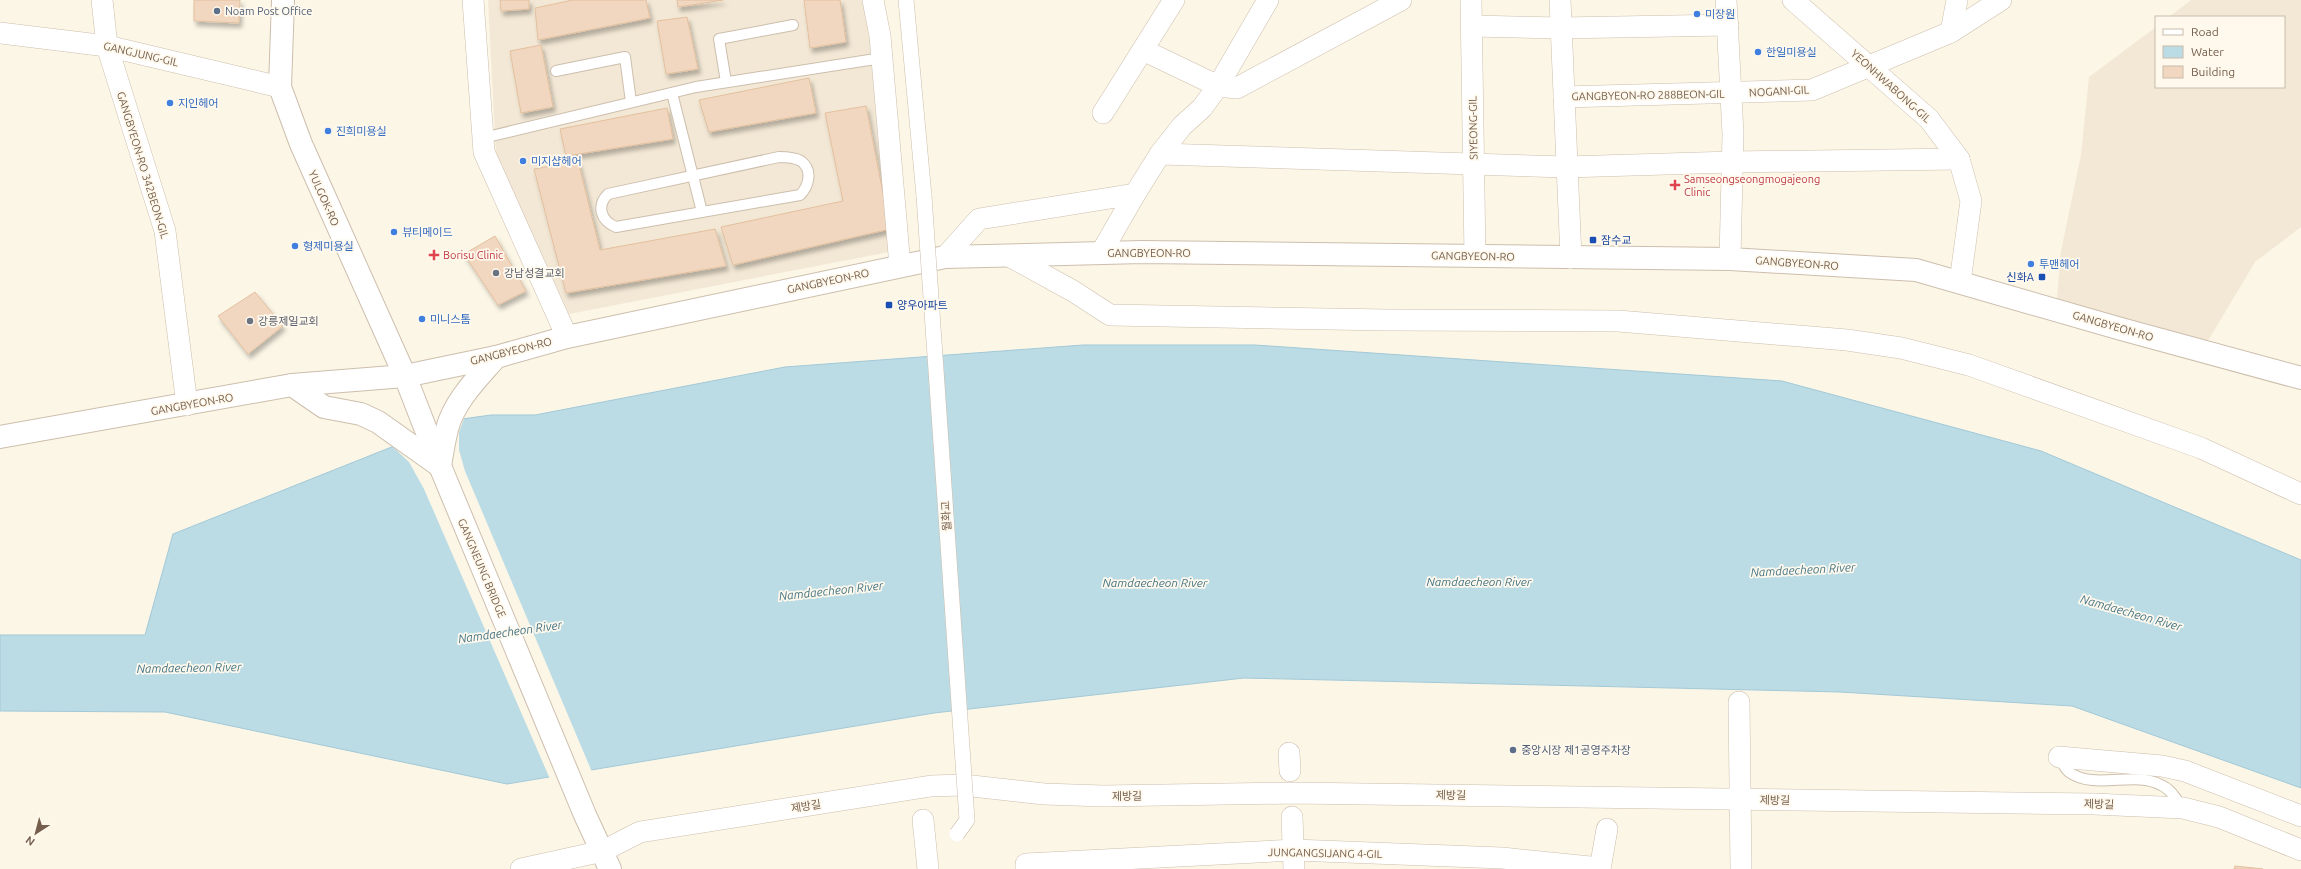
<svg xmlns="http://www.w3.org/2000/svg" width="2301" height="869" viewBox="0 0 2301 869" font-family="Ubuntu,'Noto Sans KR',sans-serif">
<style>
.residential{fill:#f3e8d5}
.water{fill:#bbdbe5;stroke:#a2c9d7}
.pier{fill:#fcf6e6}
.building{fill:#f1d7bf;stroke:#e3c09f;filter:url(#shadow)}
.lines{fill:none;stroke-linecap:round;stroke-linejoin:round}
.service-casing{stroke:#cdbead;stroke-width:12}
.pedestrian-casing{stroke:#cdbead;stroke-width:16}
.minor-casing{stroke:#cdbead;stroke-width:22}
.tertiary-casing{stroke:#cdbead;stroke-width:24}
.service{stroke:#fff;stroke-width:10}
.pedestrian{stroke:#fff;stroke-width:15}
.minor{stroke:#fff;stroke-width:21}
.tertiary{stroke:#fff;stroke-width:22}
.pedestrian-bridge-casing{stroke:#cdbead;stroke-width:16;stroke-linecap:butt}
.pedestrian-bridge{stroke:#fff;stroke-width:15}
.service-dot{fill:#5c6f8a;stroke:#fff9ed;stroke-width:1.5}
.shop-dot{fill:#3f7fe0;stroke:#fff9ed;stroke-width:1.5}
.health-dot{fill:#e0444e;stroke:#fff9ed;stroke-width:1.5}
.transit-dot{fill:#1a4fb4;stroke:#fff9ed;stroke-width:1.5}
.worship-dot{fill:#6b7280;stroke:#fff9ed;stroke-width:1.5}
.labels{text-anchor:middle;stroke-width:3.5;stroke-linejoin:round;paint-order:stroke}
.service-label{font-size:11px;fill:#4e5e75;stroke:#fff9ed;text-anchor:start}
.shop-label{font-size:11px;fill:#366cbe;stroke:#fff9ed;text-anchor:start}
.street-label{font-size:11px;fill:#755e4b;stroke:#fff9ed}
.health-label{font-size:11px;fill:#be3a42;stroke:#fff9ed;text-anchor:start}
.transit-label{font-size:11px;fill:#164399;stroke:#fff9ed;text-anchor:start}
.worship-label{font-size:11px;fill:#5b616d;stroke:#fff9ed;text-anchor:start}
.water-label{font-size:12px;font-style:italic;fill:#467687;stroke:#fff9ed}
</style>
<defs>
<filter id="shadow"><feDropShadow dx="2.5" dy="4.5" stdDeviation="2" flood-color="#0004"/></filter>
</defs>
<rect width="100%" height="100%" fill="#fcf6e6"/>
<g class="residential">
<path d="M 488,0 L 865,0 L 872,36 L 889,252 L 569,314 L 496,154 Z"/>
<path d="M 2191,0 L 2301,0 L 2301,227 L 2255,262 L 2202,351 L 2056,310 L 2061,251 L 2081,155 L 2089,77 L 2156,27 L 2156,87 L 2284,87 L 2284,17 L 2169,17 Z"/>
</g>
<path class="water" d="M 1083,345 L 1255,345 L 1782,381 L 2041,451 L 2301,560 L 2301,788 L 2072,706 L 1840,692 L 1244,678 L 934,713 L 507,784 L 165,712 L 0,711 L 0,635 L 145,635 L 173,534 L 462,419 L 491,415 L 535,415 L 785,367 Z"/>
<path class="pier" d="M 465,416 L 459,432 L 459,450 L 465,471 L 592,772 L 550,779 L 424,489 L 409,462 L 390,444 Z"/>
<g class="building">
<path d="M 194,0 L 240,0 L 239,23 L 194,21 Z"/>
<path d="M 500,0 L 529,0 L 529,9 L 501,11 Z"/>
<path d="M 573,0 L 646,0 L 650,18 L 538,40 L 535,8 Z"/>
<path d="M 677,0 L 723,0 L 678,7 Z"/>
<path d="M 804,0 L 840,0 L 846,42 L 810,48 Z"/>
<path d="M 687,17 L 698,69 L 666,74 L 657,21 Z"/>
<path d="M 541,45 L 553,107 L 521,113 L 510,51 Z"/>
<path d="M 809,78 L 816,113 L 709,132 L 699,100 Z"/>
<path d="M 866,106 L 890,229 L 733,265 L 721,227 L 843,201 L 825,113 Z"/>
<path d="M 667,108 L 673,139 L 566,156 L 560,129 Z"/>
<path d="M 578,161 L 600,250 L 715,229 L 726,266 L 566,293 L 534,169 Z"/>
<path d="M 495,236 L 526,291 L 498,305 L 464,254 Z"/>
<path d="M 255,292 L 283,326 L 248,354 L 218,316 Z"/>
<path d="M 2235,866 L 2263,869 L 2234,869 Z"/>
</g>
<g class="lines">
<g class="service-casing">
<g id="service">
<path d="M 556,71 L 625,57 L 631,102"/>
<path d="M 726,82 L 719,39 L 793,25"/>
<path d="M 672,93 L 702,212"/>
<path d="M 483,138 L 696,87 L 882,58"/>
<path d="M 779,157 C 786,157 794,157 801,161 C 813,170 809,186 800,195 L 616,227 C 601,221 596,206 608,194 Z"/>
<path d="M 2059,757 C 2062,762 2065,769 2069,772 C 2095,791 2134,770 2161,785 C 2171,789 2176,799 2182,807"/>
</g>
</g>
<g class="pedestrian-casing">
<path id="pedestrian" d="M 906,0 L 924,196"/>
</g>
<g class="minor-casing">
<g id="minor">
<path d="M 102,0 L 107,46 L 165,231 L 187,405"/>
<path d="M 473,0 L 484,152 L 567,337"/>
<path d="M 873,0 L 880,36 L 900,266"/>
<path d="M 1471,0 L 1475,256"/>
<path d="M 1560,0 L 1571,258"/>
<path d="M 1726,0 L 1733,134 L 1730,259"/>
<path d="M 1793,0 L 1929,119 L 1959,159 L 1971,201 L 1960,282"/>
<path d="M 1472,26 L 1561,28 L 1728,25"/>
<path d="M 1951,32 L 1957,0"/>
<path d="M 0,33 L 107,46 L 280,87"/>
<path d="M 1143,50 L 1218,86 L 1237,88 L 1401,0"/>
<path d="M 1564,97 L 1812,90 L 1951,32 L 2001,0"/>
<path d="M 1103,113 L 1174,0"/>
<path d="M 1160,154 L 1566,167 L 1732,162 L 1959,159"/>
<path d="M 1101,253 L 1135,194"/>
<path d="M 1009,256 L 1073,291 L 1110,315 L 1388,320 L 1618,321 L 1847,340 L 1901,348 L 1969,365 L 2201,448 L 2301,494"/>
<path d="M 945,257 L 979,219 L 1135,194 L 1160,154 L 1182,126 L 1202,108 L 1218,86 L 1268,0"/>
<path d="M 1739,702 L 1741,869"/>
<path d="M 1289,753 L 1290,771"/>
<path d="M 2059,757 L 2162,766 L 2185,771 L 2301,816"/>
<path d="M 1292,817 L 1294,869"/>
<path d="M 923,820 L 928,869"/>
<path d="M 521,869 L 603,851 L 640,832 L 931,786 L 963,785 L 1044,794 L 1103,796 L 1294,793 L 2094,804 L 2183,808 L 2219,817 L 2301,850"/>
<path d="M 1026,869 L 1026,864 L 1294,850 L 1502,858 L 1600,868"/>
<path d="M 1600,869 L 1607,829"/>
</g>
</g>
<g class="tertiary-casing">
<g id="tertiary">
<path d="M 283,0 L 280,87 L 301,144 L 405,376 L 440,466 L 585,815 L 610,869"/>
<path d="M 292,385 L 324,407 L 361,414 L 378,422 L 440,466 C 442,454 444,441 447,429 C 454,401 478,378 496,357"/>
<path d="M 0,437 L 292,385 L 405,376 L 496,357 L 567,337 L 945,257 L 1142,252 L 1730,259 L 1916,270 L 2121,329 L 2301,378"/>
</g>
</g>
<use href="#service" class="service"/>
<use href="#pedestrian" class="pedestrian"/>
<use href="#minor" class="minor"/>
<use href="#tertiary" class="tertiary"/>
<g class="pedestrian-bridge-casing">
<path id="pedestrian-bridge" d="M 924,196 L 967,820 L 957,834"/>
</g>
<use href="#pedestrian-bridge" class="pedestrian-bridge"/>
</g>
<g class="service-dot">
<circle cx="217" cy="11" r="4"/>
<circle cx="1513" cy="750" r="4"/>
</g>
<g class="shop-dot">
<circle cx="1697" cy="14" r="4"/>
<circle cx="1758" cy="52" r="4"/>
<circle cx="170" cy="103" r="4"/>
<circle cx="328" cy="131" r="4"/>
<circle cx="523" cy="161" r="4"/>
<circle cx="394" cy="232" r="4"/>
<circle cx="295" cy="246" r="4"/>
<circle cx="2031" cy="264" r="4"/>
<circle cx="422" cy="319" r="4"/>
</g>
<g class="health-dot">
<path d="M1673 179h4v4h4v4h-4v4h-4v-4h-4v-4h4z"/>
<path d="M432 249h4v4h4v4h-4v4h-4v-4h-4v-4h4z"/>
</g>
<g class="transit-dot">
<rect x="1589" y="236" width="8" height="8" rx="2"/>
<rect x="2038" y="273" width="8" height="8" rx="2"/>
<rect x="885" y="301" width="8" height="8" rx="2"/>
</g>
<g class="worship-dot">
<circle cx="496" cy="273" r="4"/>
<circle cx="250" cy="321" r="4"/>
</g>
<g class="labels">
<g class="service-label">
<text x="225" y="15">Noam Post Office</text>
<text x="1521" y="754">중앙시장 제1공영주차장</text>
</g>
<g class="shop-label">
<text x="1705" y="18">미장원</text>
<text x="1766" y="56">한일미용실</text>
<text x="178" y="107">지인헤어</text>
<text x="336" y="135">진희미용실</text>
<text x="531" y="165">미지샵헤어</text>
<text x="402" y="236">뷰티메이드</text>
<text x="303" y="250">형제미용실</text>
<text x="2039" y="268">투맨헤어</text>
<text x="430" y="323">미니스톰</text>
</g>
<g class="street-label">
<text transform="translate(141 54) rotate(13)" y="4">GANGJUNG-GIL</text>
<text transform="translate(1891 86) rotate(42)" y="4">YEONHWABONG-GIL</text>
<text transform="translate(1779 91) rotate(-3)" y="4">NOGANI-GIL</text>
<text transform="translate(1648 95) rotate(-1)" y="4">GANGBYEON-RO 288BEON-GIL</text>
<text transform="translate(1473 128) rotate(-91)" y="4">SIYEONG-GIL</text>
<text transform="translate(143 165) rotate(73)" y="4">GANGBYEON-RO 342BEON-GIL</text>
<text transform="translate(324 198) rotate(66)" y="4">YULGOK-RO</text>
<text x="1149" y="257">GANGBYEON-RO</text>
<text transform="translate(1473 256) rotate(1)" y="4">GANGBYEON-RO</text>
<text transform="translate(1797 263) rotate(4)" y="4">GANGBYEON-RO</text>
<text transform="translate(828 281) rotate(-12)" y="4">GANGBYEON-RO</text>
<text transform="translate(2113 326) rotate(16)" y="4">GANGBYEON-RO</text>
<text transform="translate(511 351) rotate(-14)" y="4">GANGBYEON-RO</text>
<text transform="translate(192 404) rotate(-10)" y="4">GANGBYEON-RO</text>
<text transform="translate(946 516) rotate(-94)" y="4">월화교</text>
<text transform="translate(482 568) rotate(67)" y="4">GANGNEUNG BRIDGE</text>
<text transform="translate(1451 795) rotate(1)" y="4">제방길</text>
<text transform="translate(1127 796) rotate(-1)" y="4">제방길</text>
<text transform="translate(1775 800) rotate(1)" y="4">제방길</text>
<text transform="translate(2099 804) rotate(2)" y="4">제방길</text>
<text transform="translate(806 806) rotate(-9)" y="4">제방길</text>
<text transform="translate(1325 853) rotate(1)" y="4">JUNGANGSIJANG 4-GIL</text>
</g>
<g class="health-label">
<text x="1684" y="183">Samseongseongmogajeong<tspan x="1684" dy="13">Clinic</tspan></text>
<text x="443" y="259">Borisu Clinic</text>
</g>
<g class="transit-label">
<text x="1601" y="244">잠수교</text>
<text x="2034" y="281" text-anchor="end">신화A</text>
<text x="897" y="309">양우아파트</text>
</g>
<g class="worship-label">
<text x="504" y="277">강남성결교회</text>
<text x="258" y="325">강릉제일교회</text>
</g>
<g class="water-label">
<text transform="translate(1803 570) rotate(-3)" y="4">Namdaecheon River</text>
<text x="1479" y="586">Namdaecheon River</text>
<text x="1155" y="587">Namdaecheon River</text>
<text transform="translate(831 591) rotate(-6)" y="4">Namdaecheon River</text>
<text transform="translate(2131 613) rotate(16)" y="4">Namdaecheon River</text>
<text transform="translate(510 632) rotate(-8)" y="4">Namdaecheon River</text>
<text transform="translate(189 668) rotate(-1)" y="4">Namdaecheon River</text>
</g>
</g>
<rect x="2155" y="16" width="130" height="72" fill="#fff9ed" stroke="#c8bbac"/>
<rect x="2163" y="29" width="20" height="6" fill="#ffffff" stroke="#c8bbac"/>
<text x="2191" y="36" font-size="12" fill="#755e4b">Road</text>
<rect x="2163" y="46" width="20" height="12" fill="#bbdbe5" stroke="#c8bbac"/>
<text x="2191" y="56" font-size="12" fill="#755e4b">Water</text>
<rect x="2163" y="66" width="20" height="12" fill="#f1d7bf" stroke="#c8bbac"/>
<text x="2191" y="76" font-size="12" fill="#755e4b">Building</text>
<g transform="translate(36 833) rotate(216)" stroke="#fff9ed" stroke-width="3" paint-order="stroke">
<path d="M0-3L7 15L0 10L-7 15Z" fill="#755e4b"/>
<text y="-6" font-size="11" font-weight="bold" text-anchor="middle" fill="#755e4b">N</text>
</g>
</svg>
